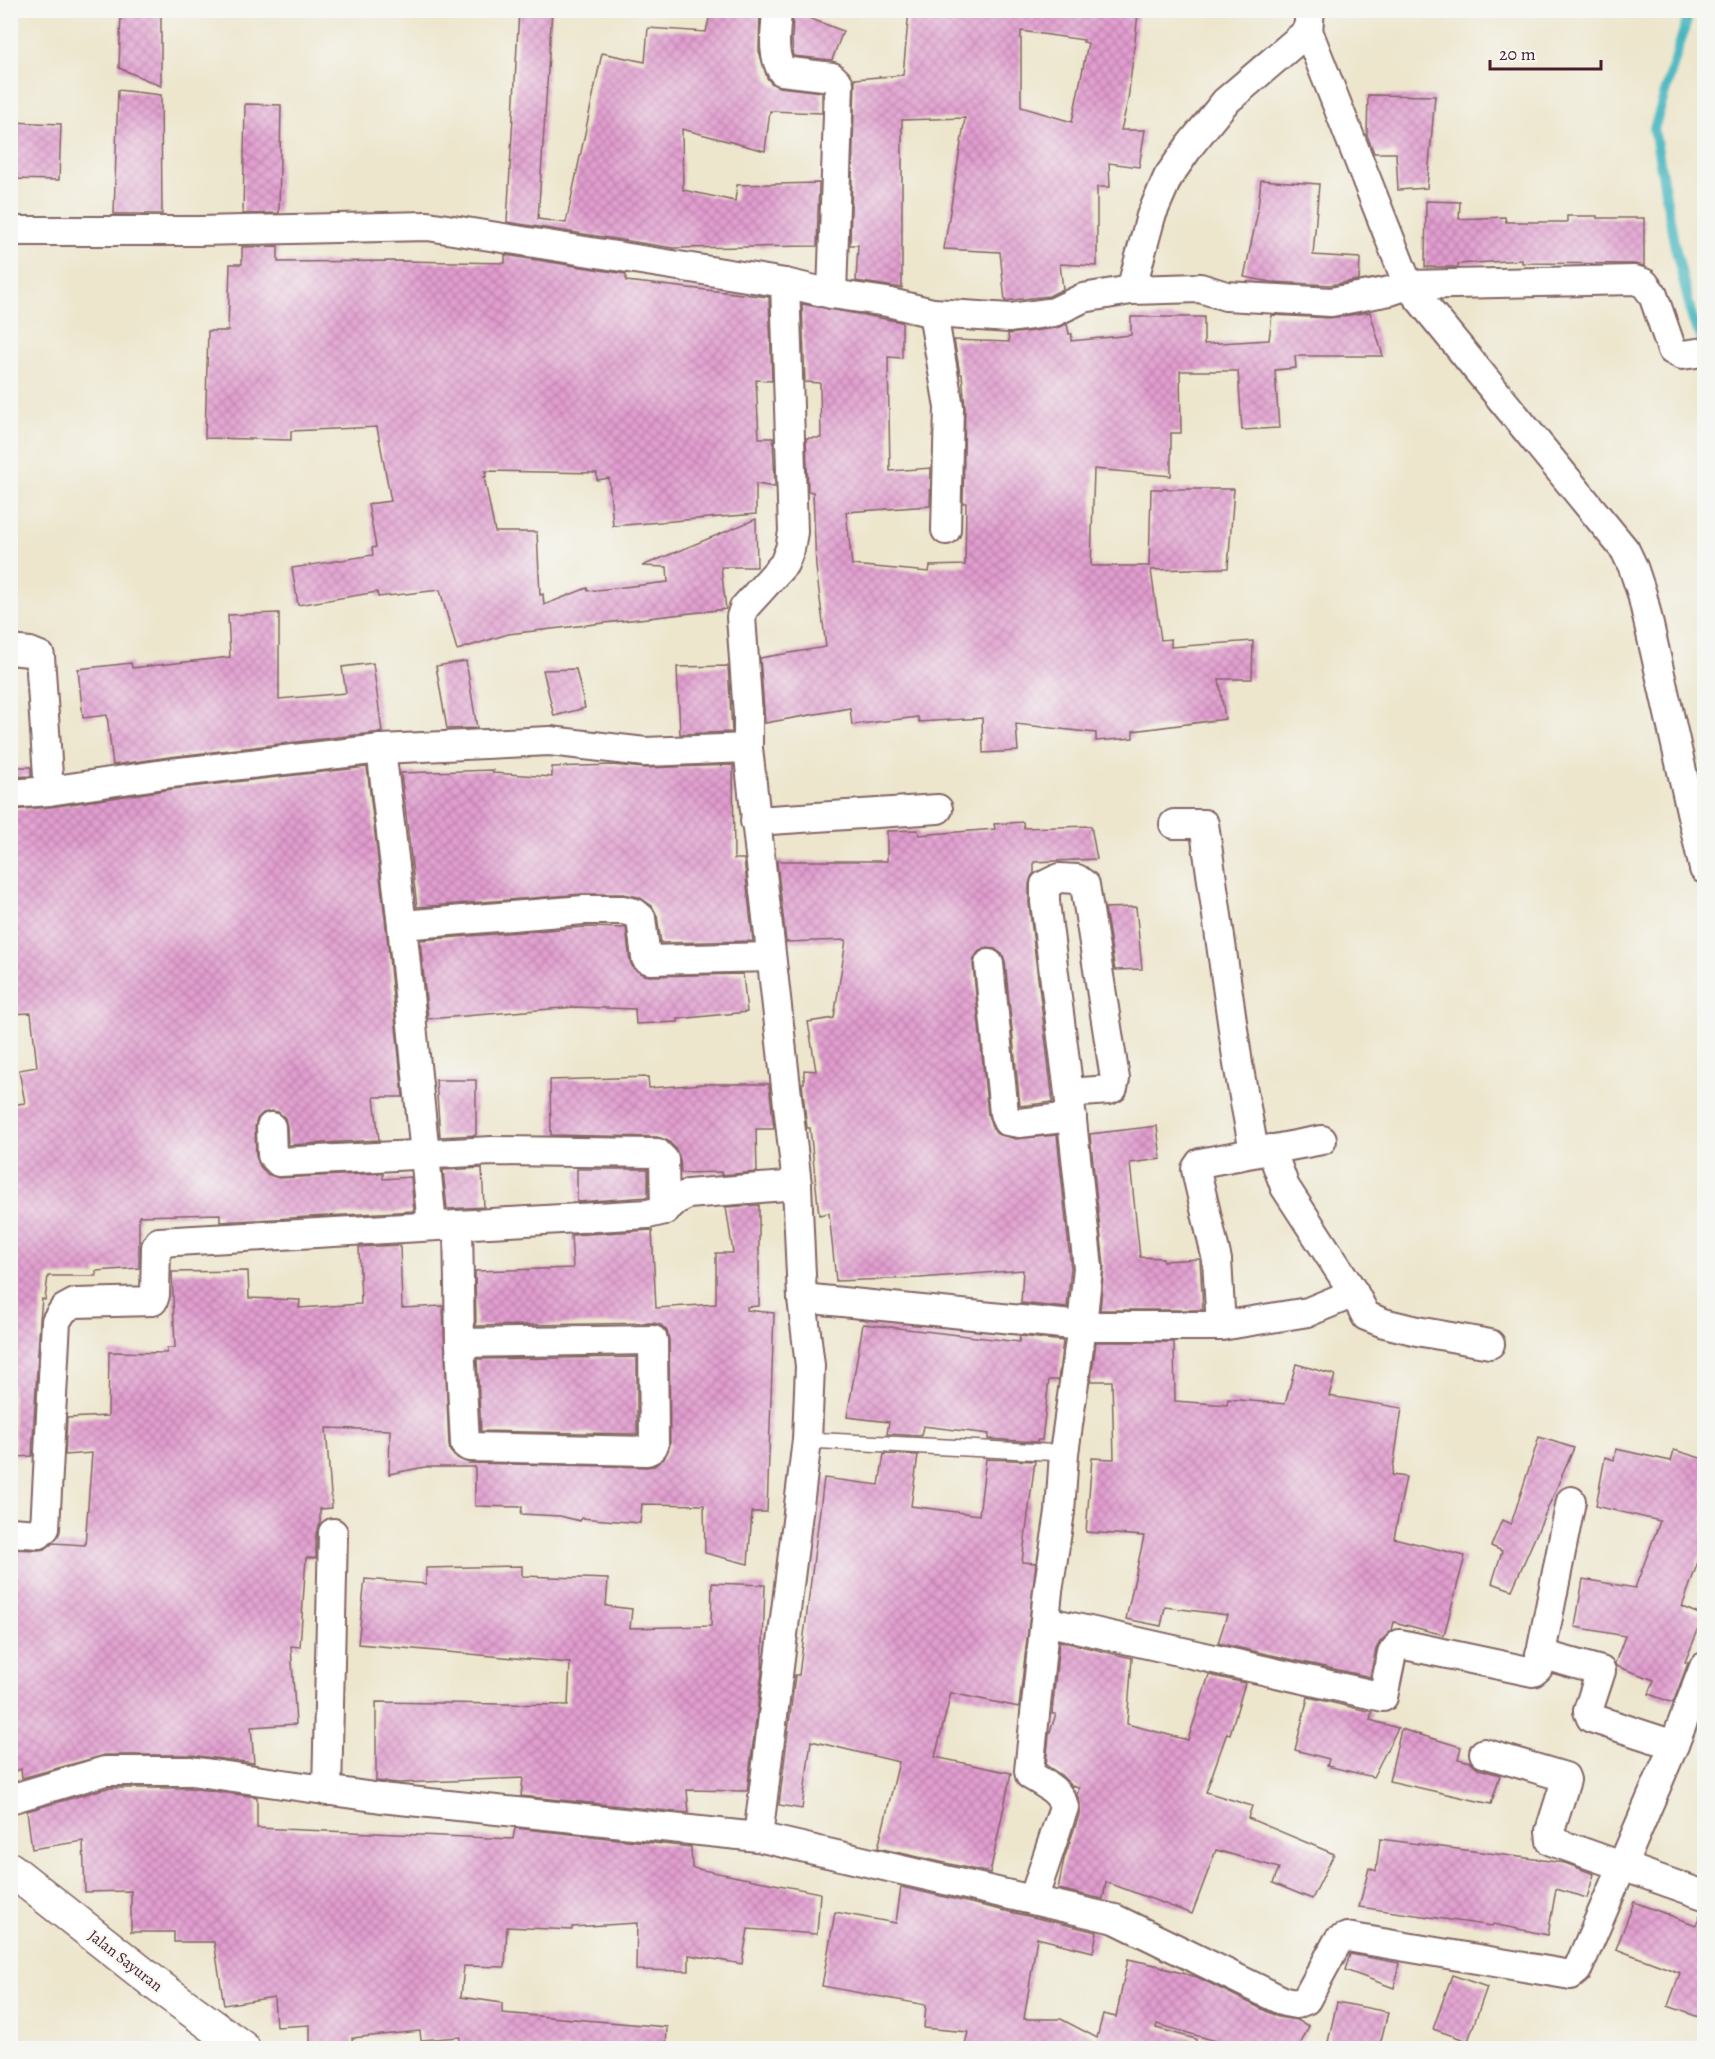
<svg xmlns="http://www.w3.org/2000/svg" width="1715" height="2059" viewBox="0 0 1715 2059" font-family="Alegreya,serif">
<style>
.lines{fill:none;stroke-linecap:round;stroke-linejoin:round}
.stream{stroke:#45b5be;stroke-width:10}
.building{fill:url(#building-cross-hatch);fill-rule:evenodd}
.lane-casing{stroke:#836564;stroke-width:18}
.street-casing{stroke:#836564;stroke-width:32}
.secondary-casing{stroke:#836564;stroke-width:36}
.lane{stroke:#fff;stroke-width:15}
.street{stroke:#fff;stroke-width:28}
.secondary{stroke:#fff;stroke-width:33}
.labels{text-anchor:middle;stroke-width:4.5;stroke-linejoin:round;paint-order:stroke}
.street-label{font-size:16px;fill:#4a1f2b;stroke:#f6f6f2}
</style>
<defs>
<pattern id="building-cross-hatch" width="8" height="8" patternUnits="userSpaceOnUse" patternTransform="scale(1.5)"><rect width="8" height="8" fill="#e29ed0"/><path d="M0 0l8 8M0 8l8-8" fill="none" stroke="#b980a9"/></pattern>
</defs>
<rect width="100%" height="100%" fill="#f6f6f2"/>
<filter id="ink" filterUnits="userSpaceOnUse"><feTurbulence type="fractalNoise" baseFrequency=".0167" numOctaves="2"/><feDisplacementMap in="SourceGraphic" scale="12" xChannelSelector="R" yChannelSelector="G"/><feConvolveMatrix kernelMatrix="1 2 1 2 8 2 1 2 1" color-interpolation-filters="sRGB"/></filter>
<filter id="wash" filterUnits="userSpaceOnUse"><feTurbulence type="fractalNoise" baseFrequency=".008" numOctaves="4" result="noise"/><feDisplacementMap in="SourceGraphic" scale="24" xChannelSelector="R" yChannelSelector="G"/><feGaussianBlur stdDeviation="1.35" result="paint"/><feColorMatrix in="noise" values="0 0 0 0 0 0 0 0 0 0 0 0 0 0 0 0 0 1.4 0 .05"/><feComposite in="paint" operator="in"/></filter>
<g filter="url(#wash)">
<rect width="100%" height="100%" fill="#ede6cd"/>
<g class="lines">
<path class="stream" d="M 1690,10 L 1654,129 L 1674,242 L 1693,321 L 1704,343"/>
</g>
<g id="blocks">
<g class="building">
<path d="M 121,10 L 161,10 L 161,86 L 119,68 Z"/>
<path d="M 519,10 L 552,10 L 538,219 L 566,223 L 602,53 L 645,62 L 648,28 L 706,32 L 711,10 L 760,10 L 759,51 L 767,78 L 772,84 L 779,87 L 822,92 L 822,113 L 770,111 L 765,151 L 682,129 L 683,190 L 735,201 L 737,185 L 819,183 L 817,246 L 673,248 L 507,222 Z"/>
<path d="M 909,10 L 1117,10 L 1138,14 L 1128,100 L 1121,130 L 1145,130 L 1139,167 L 1109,163 L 1110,187 L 1097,187 L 1097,266 L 1060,264 L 1063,289 L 1049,296 L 1005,301 L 1000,252 L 944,249 L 965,118 L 902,120 L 902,288 L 856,281 L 858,245 L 850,245 L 855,79 L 903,75 ZM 1021,31 L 1084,40 L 1083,42 L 1088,43 L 1072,122 L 1021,107 Z"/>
<path d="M 793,12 L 843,31 L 832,60 L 793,56 L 792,42 Z"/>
<path d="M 118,90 L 161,95 L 162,214 L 114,214 Z"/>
<path d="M 1368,95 L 1435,96 L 1427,188 L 1398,190 L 1396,153 L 1374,153 L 1367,135 Z"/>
<path d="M 245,104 L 281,105 L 279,213 L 243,214 Z"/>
<path d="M 10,122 L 61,124 L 59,180 L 10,179 Z"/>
<path d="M 1261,180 L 1319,184 L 1313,255 L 1360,258 L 1359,280 L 1330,285 L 1271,282 L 1244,277 L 1257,216 Z"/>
<path d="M 1426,201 L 1460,202 L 1459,219 L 1505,217 L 1506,222 L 1567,222 L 1567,216 L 1597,216 L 1597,218 L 1644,218 L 1644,266 L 1634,264 L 1522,263 L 1522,260 L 1458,264 L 1458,267 L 1425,267 Z"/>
<path d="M 278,246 L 278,262 L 402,261 L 505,263 L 505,255 L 626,274 L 626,281 L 769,297 L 772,381 L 756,380 L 759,438 L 773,438 L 775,487 L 756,484 L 756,514 L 613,526 L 609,478 L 597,480 L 597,473 L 485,471 L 486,477 L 484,477 L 495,532 L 537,532 L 540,595 L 543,594 L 544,605 L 587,588 L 588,591 L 668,582 L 667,567 L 642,566 L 756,519 L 757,567 L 721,567 L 726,609 L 508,634 L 457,650 L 440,590 L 378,597 L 377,592 L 298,605 L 292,568 L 373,555 L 372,548 L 376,547 L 368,504 L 391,501 L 377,427 L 291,431 L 291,440 L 205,438 L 208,331 L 228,331 L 230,264 L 242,264 L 242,247 Z"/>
<path d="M 802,304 L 902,322 L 902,358 L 888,357 L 890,471 L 931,468 L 930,506 L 846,512 L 852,565 L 929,572 L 930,566 L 965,565 L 966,503 L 963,503 L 965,407 L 962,374 L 960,374 L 954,340 L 1009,342 L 1008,334 L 1056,328 L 1067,324 L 1069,334 L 1072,334 L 1071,341 L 1131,335 L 1131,317 L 1204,317 L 1204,344 L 1269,340 L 1272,315 L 1330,318 L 1370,312 L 1383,356 L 1295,356 L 1296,368 L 1275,370 L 1279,428 L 1242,430 L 1238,371 L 1180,371 L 1181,433 L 1171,433 L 1171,476 L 1094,469 L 1091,566 L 1149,566 L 1151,489 L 1234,489 L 1228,568 L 1151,570 L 1161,640 L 1171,639 L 1171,647 L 1253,641 L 1252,679 L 1219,679 L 1225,719 L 1133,731 L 1133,738 L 1096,741 L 1096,733 L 1016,724 L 1018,751 L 983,753 L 982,718 L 919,722 L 918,717 L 852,725 L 850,708 L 765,723 L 760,658 L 826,647 L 816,567 L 813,492 L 808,491 L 806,438 L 821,438 L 820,383 L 805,382 Z"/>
<path d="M 279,613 L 279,699 L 346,693 L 342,667 L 373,663 L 382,732 L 169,757 L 113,765 L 107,715 L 83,718 L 78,669 L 131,663 L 132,668 L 230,657 L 228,615 Z"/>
<path d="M 466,661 L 477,728 L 447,729 L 436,666 Z"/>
<path d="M 728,666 L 732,732 L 680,734 L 677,667 Z"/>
<path d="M 576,669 L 585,708 L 554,716 L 543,670 Z"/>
<path d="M 612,765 L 645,768 L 733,765 L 734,859 L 744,859 L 753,941 L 661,943 L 657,916 L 652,906 L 639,897 L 623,894 L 583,894 L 417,907 L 401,773 L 493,770 L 493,773 L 552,777 L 552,767 Z"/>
<path d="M 10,767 L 31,767 L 31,776 L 10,777 Z"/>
<path d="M 367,767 L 386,927 L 403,1097 L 374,1097 L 379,1140 L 288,1145 L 287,1126 L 285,1118 L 278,1112 L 271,1111 L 263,1113 L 257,1119 L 255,1127 L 256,1156 L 260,1166 L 267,1174 L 279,1178 L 383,1173 L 383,1179 L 411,1177 L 414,1211 L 220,1222 L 220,1214 L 139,1216 L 139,1268 L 96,1271 L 96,1276 L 48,1276 L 45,1300 L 42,1299 L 40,1320 L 32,1456 L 16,1457 L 10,1360 L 10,1105 L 25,1103 L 19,1070 L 37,1067 L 31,1013 L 10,1014 L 10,981 L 16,980 L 12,923 L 10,923 L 10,810 L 51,807 L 173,789 Z"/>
<path d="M 1023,822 L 1024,828 L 1091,826 L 1097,859 L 1034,862 L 1034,873 L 1031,877 L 1029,884 L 1029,904 L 1053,1102 L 1020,1106 L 1005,962 L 1003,955 L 995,949 L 987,948 L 979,951 L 974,958 L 973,965 L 988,1115 L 992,1127 L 997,1134 L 1016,1139 L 1057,1135 L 1071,1268 L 1067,1308 L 1021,1303 L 1023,1270 L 920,1278 L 836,1281 L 829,1213 L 819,1215 L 810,1128 L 807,1128 L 802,1083 L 804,1083 L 804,1070 L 816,1071 L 808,1022 L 834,1018 L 846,940 L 786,942 L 777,861 L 887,861 L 887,831 L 918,830 L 919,835 L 995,829 L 994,824 Z"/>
<path d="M 1136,907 L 1142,969 L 1115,970 L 1105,908 Z"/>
<path d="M 585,927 L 626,928 L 630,961 L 633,968 L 643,975 L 650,976 L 743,974 L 747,1012 L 678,1019 L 678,1022 L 636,1024 L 635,1009 L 575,1007 L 428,1019 L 420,940 Z"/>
<path d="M 648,1077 L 649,1088 L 704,1084 L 769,1084 L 774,1129 L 756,1129 L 757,1172 L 721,1175 L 721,1172 L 681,1173 L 680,1160 L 676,1149 L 668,1141 L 657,1137 L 551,1135 L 550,1080 Z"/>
<path d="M 436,1080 L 476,1080 L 476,1135 L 440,1137 Z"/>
<path d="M 1157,1126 L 1161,1159 L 1130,1163 L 1140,1257 L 1163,1258 L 1163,1261 L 1200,1259 L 1203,1310 L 1100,1310 L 1104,1266 L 1090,1134 Z"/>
<path d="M 482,1168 L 484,1207 L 447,1209 L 443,1170 Z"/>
<path d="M 577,1169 L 648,1169 L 648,1197 L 577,1202 Z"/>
<path d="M 759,1205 L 759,1306 L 747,1307 L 747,1310 L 774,1313 L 767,1512 L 752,1512 L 748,1564 L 705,1553 L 704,1505 L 642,1504 L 640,1523 L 581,1518 L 580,1521 L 560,1516 L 521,1514 L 522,1507 L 475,1506 L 475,1467 L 425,1467 L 389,1474 L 390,1430 L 326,1428 L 332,1508 L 320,1509 L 320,1524 L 316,1533 L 316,1558 L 306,1558 L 300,1647 L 291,1646 L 296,1724 L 251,1727 L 254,1763 L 191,1755 L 105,1755 L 22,1778 L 21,1769 L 10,1773 L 10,1549 L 38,1550 L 45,1549 L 53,1543 L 85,1545 L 92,1453 L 65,1455 L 67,1418 L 108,1416 L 109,1352 L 167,1353 L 167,1348 L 175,1348 L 172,1272 L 248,1271 L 249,1298 L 300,1300 L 299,1308 L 361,1304 L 359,1247 L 400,1245 L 402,1308 L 443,1306 L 449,1445 L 450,1451 L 455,1457 L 469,1463 L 647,1467 L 654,1466 L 664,1459 L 670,1445 L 669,1340 L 667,1331 L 661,1325 L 653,1323 L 476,1326 L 475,1271 L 573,1268 L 571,1235 L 652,1230 L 656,1308 L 716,1304 L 716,1253 L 733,1253 L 726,1207 Z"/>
<path d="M 863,1324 L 1019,1342 L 1020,1336 L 1063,1341 L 1058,1380 L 1049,1380 L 1042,1440 L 1037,1440 L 1037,1442 L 988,1439 L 989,1434 L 923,1426 L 921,1436 L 887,1434 L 889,1422 L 847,1417 Z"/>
<path d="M 1096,1342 L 1174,1342 L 1175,1401 L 1227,1405 L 1228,1399 L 1285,1404 L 1296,1364 L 1335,1375 L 1329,1396 L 1402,1408 L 1392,1475 L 1406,1477 L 1394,1538 L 1465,1556 L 1444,1635 L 1394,1622 L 1392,1630 L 1380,1642 L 1376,1649 L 1370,1677 L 1218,1643 L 1227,1615 L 1165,1607 L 1161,1626 L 1126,1619 L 1144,1536 L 1086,1532 L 1092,1458 L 1114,1459 L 1112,1381 L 1091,1381 Z"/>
<path d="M 637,1357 L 637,1434 L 481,1431 L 477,1359 Z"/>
<path d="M 1539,1437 L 1574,1448 L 1512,1590 L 1492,1583 L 1502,1551 L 1491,1546 L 1502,1520 L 1511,1524 Z"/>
<path d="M 1616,1449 L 1671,1461 L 1674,1450 L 1704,1459 L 1704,1545 L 1682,1607 L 1704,1616 L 1685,1662 L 1688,1663 L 1673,1703 L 1649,1694 L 1654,1680 L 1616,1666 L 1615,1663 L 1625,1636 L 1575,1627 L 1583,1579 L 1635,1588 L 1660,1521 L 1596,1506 L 1605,1457 L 1614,1460 Z"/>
<path d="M 884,1454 L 918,1455 L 911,1506 L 979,1515 L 986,1459 L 1035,1461 L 1022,1562 L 1036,1563 L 1019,1707 L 951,1693 L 935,1757 L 1011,1773 L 990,1873 L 878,1848 L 899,1762 L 811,1741 L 802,1809 L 779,1805 L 795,1675 L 799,1675 L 824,1478 L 879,1485 Z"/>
<path d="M 522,1566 L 522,1576 L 608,1579 L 606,1606 L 632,1609 L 630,1628 L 711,1626 L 712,1583 L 765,1585 L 762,1672 L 747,1791 L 687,1790 L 689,1813 L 521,1796 L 523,1778 L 400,1783 L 376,1781 L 376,1702 L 568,1705 L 570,1663 L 358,1644 L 365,1579 L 426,1584 L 426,1568 Z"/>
<path d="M 1059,1641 L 1132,1658 L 1127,1724 L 1188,1740 L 1209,1675 L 1245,1683 L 1230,1734 L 1227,1733 L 1206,1792 L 1252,1806 L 1248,1818 L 1334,1854 L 1312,1899 L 1273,1883 L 1279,1868 L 1216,1850 L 1192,1914 L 1106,1882 L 1103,1899 L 1058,1889 L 1064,1859 L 1080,1812 L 1080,1803 L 1077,1795 L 1079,1788 L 1072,1786 L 1061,1775 L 1046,1765 L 1049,1735 L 1056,1714 L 1052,1714 Z"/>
<path d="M 1308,1697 L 1372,1712 L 1370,1720 L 1398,1728 L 1373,1777 L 1327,1766 L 1329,1759 L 1295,1750 Z"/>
<path d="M 1401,1729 L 1461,1747 L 1458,1759 L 1471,1762 L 1479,1769 L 1500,1775 L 1491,1804 L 1389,1781 Z"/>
<path d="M 107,1788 L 190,1788 L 257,1797 L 257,1828 L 513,1839 L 515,1828 L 691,1847 L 692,1868 L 820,1893 L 817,1934 L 748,1929 L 742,1964 L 689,1955 L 689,1971 L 636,1970 L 637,1923 L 572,1927 L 572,1930 L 507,1927 L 505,1967 L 464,1966 L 461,1997 L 502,2003 L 502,2013 L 667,2027 L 666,2049 L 459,2049 L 460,2037 L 421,2040 L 420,2031 L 352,2038 L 353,2049 L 310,2049 L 310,2025 L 276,2027 L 274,1997 L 224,2005 L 214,1942 L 174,1942 L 174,1932 L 131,1932 L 131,1891 L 85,1892 L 83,1841 L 32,1849 L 27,1811 Z"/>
<path d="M 1380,1839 L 1565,1863 L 1594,1874 L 1587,1898 L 1556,1889 L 1548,1935 L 1493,1924 L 1492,1926 L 1359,1907 L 1369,1868 L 1376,1871 Z"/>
<path d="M 901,1887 L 1097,1932 L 1093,1952 L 1037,1938 L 1024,2019 L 1061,2019 L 1097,2038 L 1103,2014 L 1116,2017 L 1128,1959 L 1164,1967 L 1163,1968 L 1197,1977 L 1278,2017 L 1297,2020 L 1309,2026 L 1298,2049 L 1243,2049 L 1157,2024 L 1156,2028 L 1196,2039 L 1195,2049 L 964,2049 L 968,2032 L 924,2028 L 926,2005 L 822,1986 L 835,1912 L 896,1923 Z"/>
<path d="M 1634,1902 L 1696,1925 L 1700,1915 L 1704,1916 L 1704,2019 L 1668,2006 L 1680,1973 L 1616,1949 Z"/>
<path d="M 1350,1954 L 1399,1963 L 1394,1988 L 1345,1970 Z"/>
<path d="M 1452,1975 L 1487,1987 L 1468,2041 L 1433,2029 Z"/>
<path d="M 1337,2002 L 1388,2012 L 1379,2049 L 1345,2049 L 1328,2042 Z"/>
</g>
</g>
</g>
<g filter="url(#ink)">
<use href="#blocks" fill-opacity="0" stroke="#836564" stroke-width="1.5"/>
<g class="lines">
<g class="lane-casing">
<path id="lane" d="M 807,1440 L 1064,1453"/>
</g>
<g class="street-casing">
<g id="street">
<path d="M 777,10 C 776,32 771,52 782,71 L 832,77 L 839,84 L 832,294"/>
<path d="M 1308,31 L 1408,285 L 1625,550 L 1633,567 L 1642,594 L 1704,869"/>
<path d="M 10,231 L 199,231 L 428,226 L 785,283 L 793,532 L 790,549 L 784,564 L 744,608 L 741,617 L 748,715 L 748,748 L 797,1185 L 802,1298 L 810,1366 L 807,1440 L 758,1837 L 381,1798 L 191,1771 L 105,1771 L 10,1799"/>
<path d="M 785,283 L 832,294 L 887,302 L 933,313 L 1010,318 L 1054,312 L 1083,298 L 1131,290 L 1200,288 L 1226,296 L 1331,302 L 1390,291 L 1408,285 L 1634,280 L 1644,283 L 1653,295 L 1672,350 L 1682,355 L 1704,352"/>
<path d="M 1131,290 L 1151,216 L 1168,177 L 1191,144 L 1225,102 L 1308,31 L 1310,10"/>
<path d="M 933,313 L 949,407 L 946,530"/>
<path d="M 10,650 L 30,652 L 40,656 L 49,791"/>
<path d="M 381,749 L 402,925 L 432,1225"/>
<path d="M 10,794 L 49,791 L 171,773 L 381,749 L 550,741 L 645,752 L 748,748"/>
<path d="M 755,821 L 938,809"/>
<path d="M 1174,824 L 1204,824 L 1238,1064 L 1254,1151"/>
<path d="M 402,925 L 584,910 L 623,910 L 635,913 L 641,918 L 646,958 L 650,960 L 770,957"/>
<path d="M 989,964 L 1004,1113 L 1007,1121 L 1019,1123 L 1072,1117"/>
<path d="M 271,1127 L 272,1155 L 279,1162 L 492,1151 L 657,1153 L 664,1160 L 665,1210"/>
<path d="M 458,1225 L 460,1343 L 653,1340 L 654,1445 L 651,1449 L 647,1451 L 469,1447 L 465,1444 L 460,1343"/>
<path d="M 1354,1293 L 1366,1316 L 1384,1323 L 1417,1331 L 1490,1344"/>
<path d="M 802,1298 L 1082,1326 L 1221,1326 L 1308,1312 L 1354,1293 L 1285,1187 L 1271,1149"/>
<path d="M 1221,1326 L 1217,1260 L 1198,1179 L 1196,1169 L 1200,1163 L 1322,1140"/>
<path d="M 10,1532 L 39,1534 L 45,1528 L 56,1321 L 64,1309 L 75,1303 L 153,1301 L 155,1295 L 156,1247 L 159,1242 L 648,1214 L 665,1210 L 676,1200 L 688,1194 L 797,1185"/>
<path d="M 1045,1621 L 1383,1697 L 1392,1653 L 1400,1644 L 1533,1672 L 1538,1668 L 1571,1501"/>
<path d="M 1540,1654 L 1601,1671 L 1588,1711 L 1591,1718 L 1674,1745 L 1704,1667"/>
<path d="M 1484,1753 L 1565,1777 L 1566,1780 L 1550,1831 L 1551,1841 L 1704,1895"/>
<path d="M 327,1791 L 333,1533"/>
<path d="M 758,1837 L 1115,1919 L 1285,2002 L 1296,2004 L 1306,2000 L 1338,1941 L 1347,1937 L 1571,1975 L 1577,1970 L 1580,1964 L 1674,1745"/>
<path d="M 1033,1900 L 1064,1807 C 1061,1791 1043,1783 1030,1775 L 1029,1771 L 1048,1591 L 1060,1512 L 1064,1453 L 1082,1326 L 1088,1268 L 1069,1093 L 1045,902 L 1045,885 L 1059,878 L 1077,879 L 1085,885 L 1115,1079 L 1113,1088 L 1109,1090 L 1069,1093"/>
</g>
</g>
<g class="secondary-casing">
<path id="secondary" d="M 10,1869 L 161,1988 L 243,2048"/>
</g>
<use href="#lane" class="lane"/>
<use href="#street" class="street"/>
<use href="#secondary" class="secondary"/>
</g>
</g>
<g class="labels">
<g class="street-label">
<text transform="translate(126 1960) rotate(38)" y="6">Jalan Sayuran</text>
</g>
</g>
<rect width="1715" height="2059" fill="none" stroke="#f6f6f2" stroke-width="36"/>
<path d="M1490 60v9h111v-9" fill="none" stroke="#4a1f2b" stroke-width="3"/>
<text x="1499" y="60" font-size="18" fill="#4a1f2b" stroke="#f6f6f2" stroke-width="4.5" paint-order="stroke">20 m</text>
</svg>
